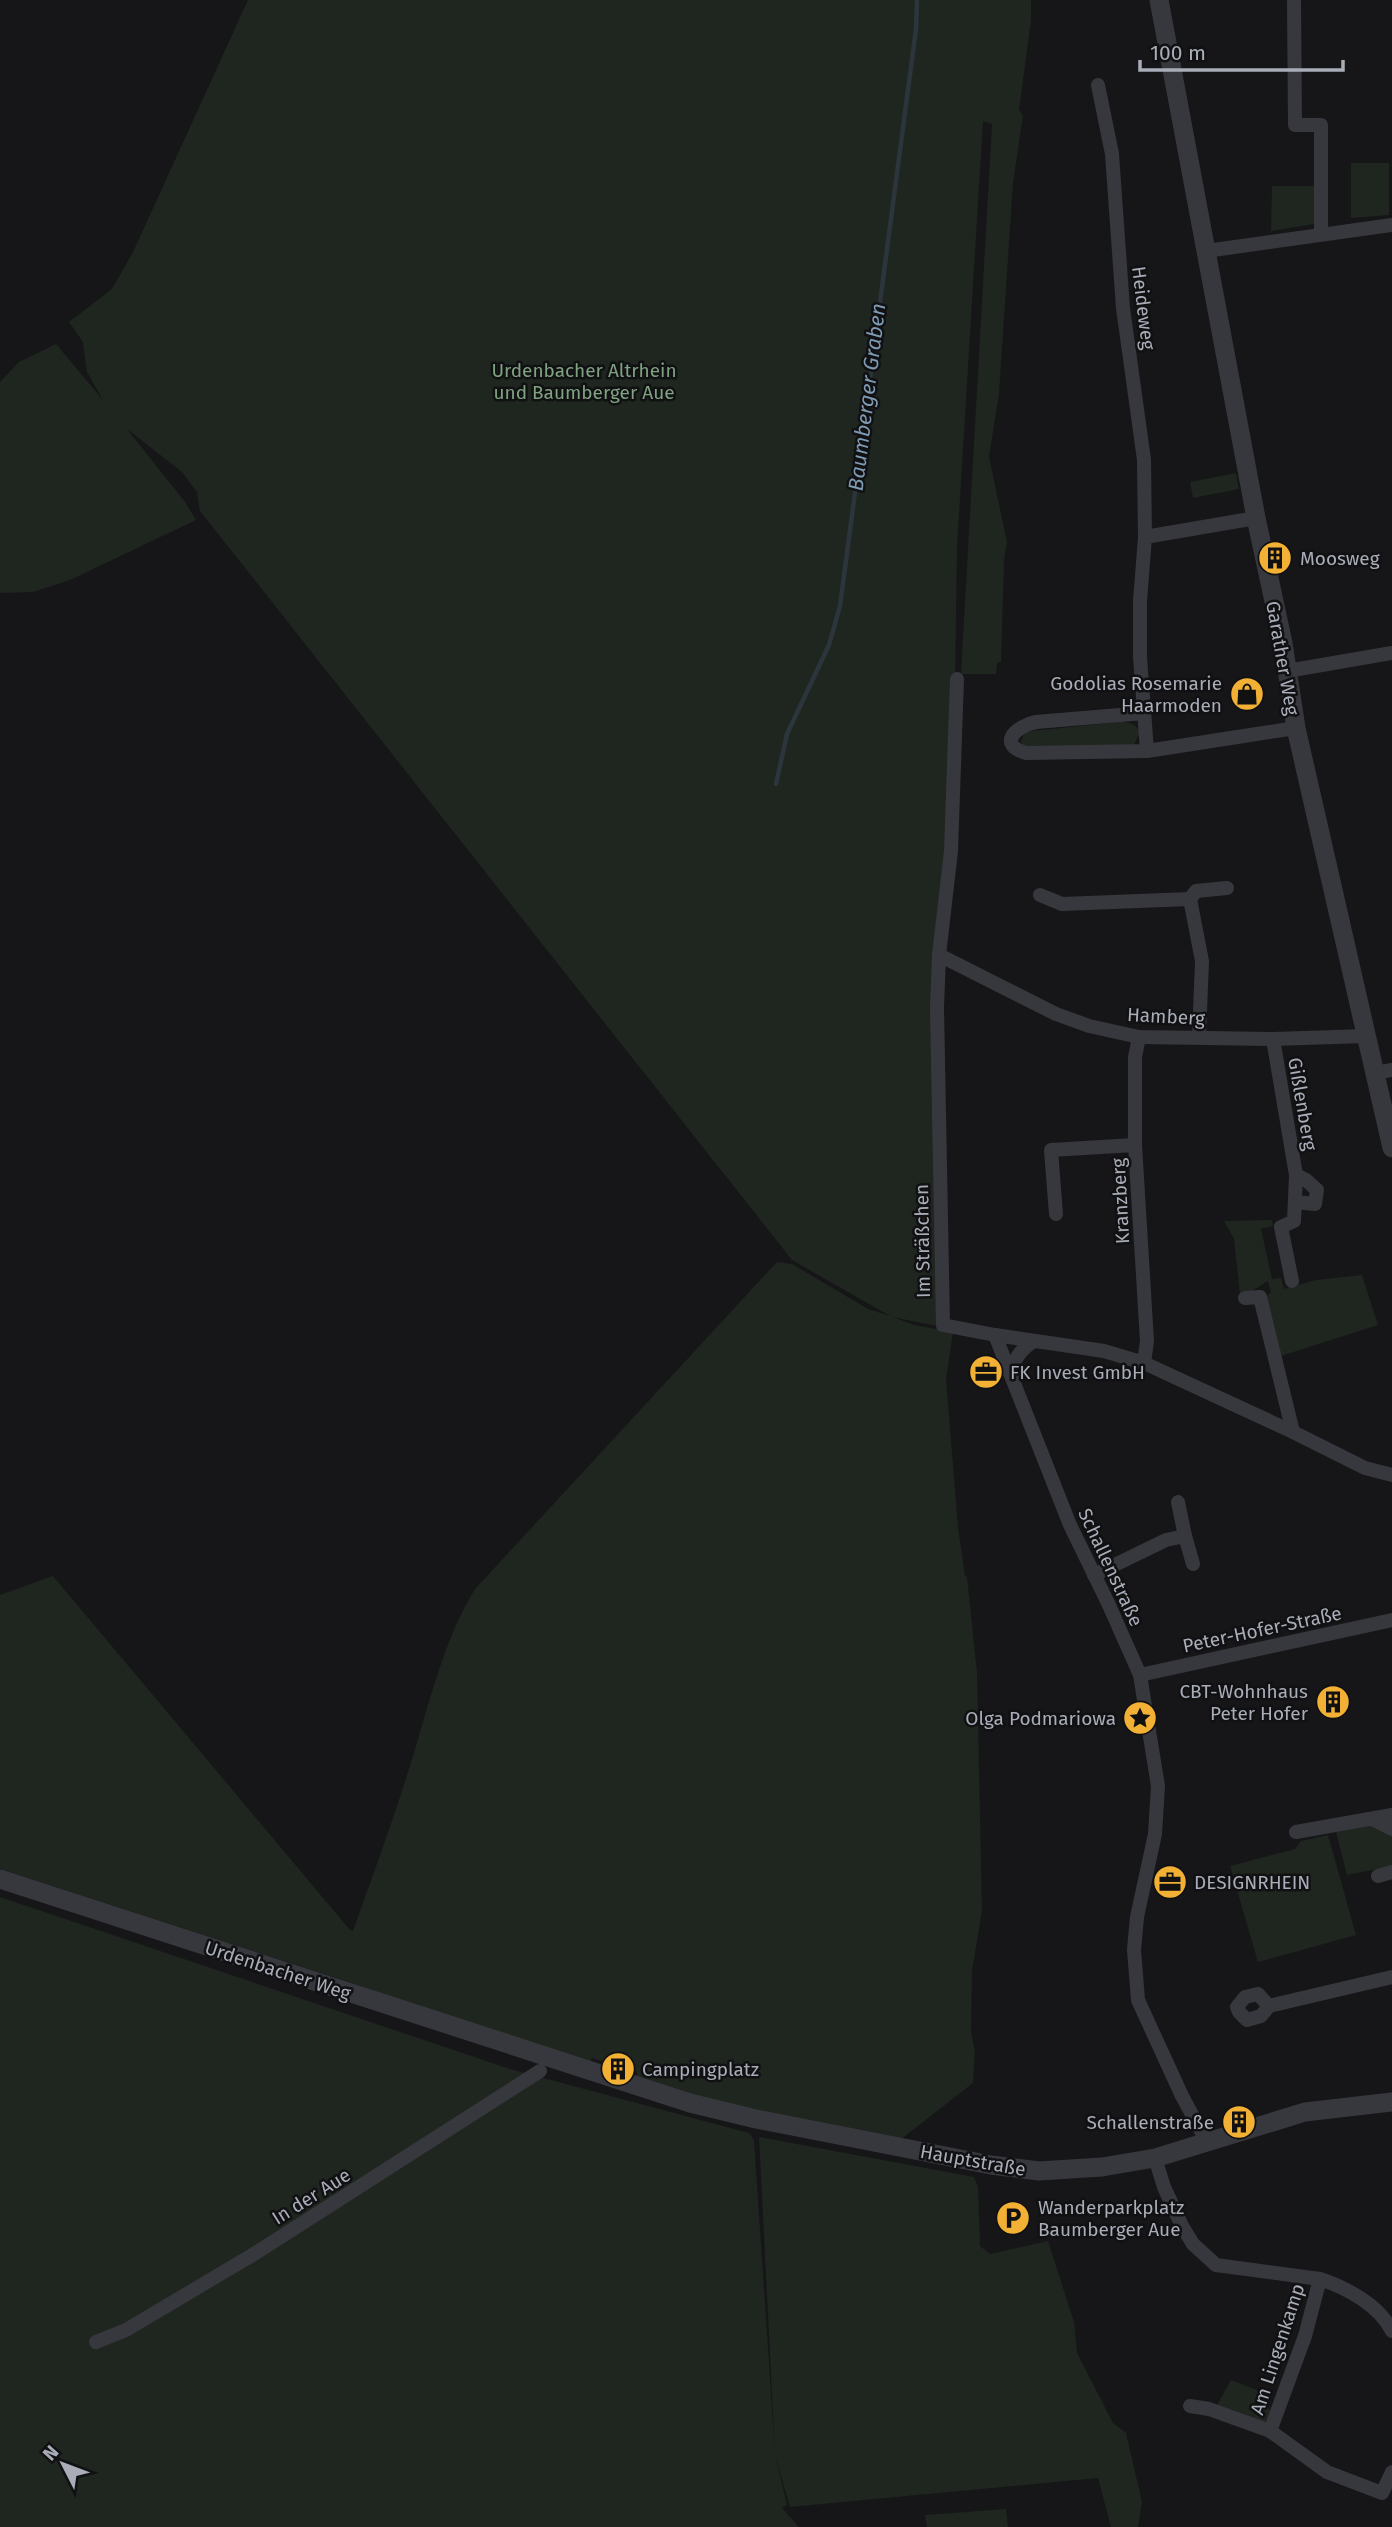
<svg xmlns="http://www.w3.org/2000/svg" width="1392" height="2527" viewBox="0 0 1392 2527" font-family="'Fira Sans',sans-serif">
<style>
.green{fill:#1e261f}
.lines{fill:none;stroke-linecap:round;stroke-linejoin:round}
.stream{stroke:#2c353c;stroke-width:4.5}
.minor{stroke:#37383d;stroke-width:14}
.tertiary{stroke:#37383d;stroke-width:19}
.labels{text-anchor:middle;stroke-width:5;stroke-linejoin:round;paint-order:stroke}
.street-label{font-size:19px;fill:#a8adb8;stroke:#111113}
.park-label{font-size:19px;fill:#7fa381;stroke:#111113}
.poi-label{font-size:19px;fill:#a8adb8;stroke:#111113;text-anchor:start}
.water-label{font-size:21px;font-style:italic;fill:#7f9bb3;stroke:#111113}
</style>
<rect width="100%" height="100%" fill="#161618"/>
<g class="green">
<path d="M 248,0 L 1031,0 L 1031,20 L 1019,110 L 1023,115 L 1013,183 L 999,393 L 989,457 L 1007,542 L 1004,560 L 1001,662 L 997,663 L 996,674 L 961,674 L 992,124 L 983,121 L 957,547 L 954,752 L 942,942 L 933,949 L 937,1326 L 892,1317 L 914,1325 L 953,1332 L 946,1379 L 958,1527 L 965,1576 L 967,1577 L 977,1673 L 982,1911 L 972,1971 L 971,2032 L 975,2051 L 973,2083 L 900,2140 L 751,2111 L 636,2079 L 637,2072 L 592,2058 L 589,2064 L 334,1977 L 0,1869 L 0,1595 L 53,1576 L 350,1930 L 353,1931 C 372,1877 392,1824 409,1769 C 428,1709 442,1643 475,1589 L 777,1262 L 792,1264 L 868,1309 L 890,1316 L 792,1260 L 200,511 L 197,492 L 182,472 L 127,429 L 185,502 L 196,520 L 70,580 L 33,592 L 0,593 L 0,382 L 19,362 L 56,344 L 103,400 L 87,372 L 83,342 L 69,322 L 112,289 L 133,252 Z"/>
<path d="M 1351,163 L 1389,163 L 1389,215 L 1351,218 Z"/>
<path d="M 1272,186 L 1314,186 L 1314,224 L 1271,231 Z"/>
<path d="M 1236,473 L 1239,489 L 1193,498 L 1190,482 Z"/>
<path d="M 1119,722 C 1129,722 1135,723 1140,732 L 1134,745 L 1035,749 L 1023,746 L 1021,742 L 1024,733 L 1032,731 Z"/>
<path d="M 1272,1220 L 1273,1226 L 1261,1229 L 1272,1279 L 1281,1278 L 1284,1289 L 1316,1280 L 1362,1275 L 1378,1325 L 1281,1356 L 1267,1296 L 1271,1292 L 1268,1281 L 1252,1291 L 1240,1294 L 1234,1239 L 1224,1221 Z"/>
<path d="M 1368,1825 L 1392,1836 L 1392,1866 L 1347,1875 L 1336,1832 Z"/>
<path d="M 1328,1835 L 1356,1935 L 1258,1962 L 1230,1866 L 1295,1849 L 1301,1841 Z"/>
<path d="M 0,1897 L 510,2069 L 749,2133 L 754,2140 L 775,2453 L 759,2137 L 974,2177 L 978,2187 L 980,2246 L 990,2254 L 1048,2241 L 1074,2322 L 1077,2353 L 1113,2423 L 1126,2433 L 1142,2502 L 1138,2527 L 1111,2527 L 1098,2478 L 790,2507 L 775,2455 L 787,2505 L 782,2508 L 799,2527 L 0,2527 Z"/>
<path d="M 1231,2380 L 1272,2396 L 1268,2406 L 1270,2411 L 1264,2425 L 1216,2407 Z"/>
<path d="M 1006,2509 L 1008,2527 L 927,2527 L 925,2515 Z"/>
</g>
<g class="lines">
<path class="stream" d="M 776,784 L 787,734 L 829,645 L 840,606 L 916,29 L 917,0"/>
<g class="minor">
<path d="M 1294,0 L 1295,125 L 1321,125 L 1321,233"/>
<path d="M 1098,85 L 1112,154 L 1123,308 L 1144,460 L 1145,537 L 1140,601 L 1140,657 L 1147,751"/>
<path d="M 1206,251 L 1392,225"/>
<path d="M 1145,537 L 1256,518"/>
<path d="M 1287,671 L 1392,653"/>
<path d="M 957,679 L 951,851 L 939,955 L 937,1008 L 943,1325 L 995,1335 L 1104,1351 L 1144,1363 L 1293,1432 L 1365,1468 L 1392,1475"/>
<path d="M 1144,713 L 1036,722 C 1015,726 997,745 1026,753 L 1147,751 L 1296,728"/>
<path d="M 1040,895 L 1062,904 L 1190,899 L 1202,961 L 1199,1037"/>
<path d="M 1190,899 L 1196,891 L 1227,888"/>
<path d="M 939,955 L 1056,1014 L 1089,1026 L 1139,1037 L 1273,1039 L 1366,1036"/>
<path d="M 1139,1037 L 1135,1057 L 1135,1145 L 1147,1341 L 1144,1363"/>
<path d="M 1273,1039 L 1296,1175 L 1294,1221 L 1281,1227 L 1292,1281"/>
<path d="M 1375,1073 L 1392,1070"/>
<path d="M 1295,1202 L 1315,1204 L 1317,1190 L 1306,1180 L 1296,1175"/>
<path d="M 1056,1214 L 1051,1150 L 1135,1145"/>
<path d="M 1245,1298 L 1260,1297 L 1293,1432"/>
<path d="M 995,1335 L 1070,1525 L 1108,1603 L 1140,1675 L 1158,1786 L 1155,1834 L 1137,1917 L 1134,1950 L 1138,2000 L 1182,2096 L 1207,2142"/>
<path d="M 1010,1373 C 1015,1358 1021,1349 1034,1341"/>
<path d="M 1178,1502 L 1185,1536"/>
<path d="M 1094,1575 L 1166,1540 L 1185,1536 L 1193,1564"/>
<path d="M 1140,1675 L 1392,1620"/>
<path d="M 1372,1819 L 1392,1829"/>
<path d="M 1296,1832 L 1392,1815"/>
<path d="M 1378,1876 L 1392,1872"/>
<path d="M 1269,2006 L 1258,1994 L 1245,1997 L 1237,2007 L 1239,2012 L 1247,2020 L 1261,2016 L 1269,2006 L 1392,1977"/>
<path d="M 1155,2158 L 1164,2187 L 1182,2226 L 1193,2244 L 1216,2265 L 1320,2279 C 1347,2288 1379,2305 1392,2331"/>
<path d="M 1320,2279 L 1305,2336 L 1270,2431 L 1327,2472 L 1382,2493 L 1392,2472"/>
<path d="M 96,2342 L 126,2330 L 254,2254 L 540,2071"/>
<path d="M 1190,2406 L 1209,2409 L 1270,2431"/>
</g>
<g class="tertiary">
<path d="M 1159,0 L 1256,518 L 1283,643 L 1296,728 L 1392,1148"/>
<path d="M 0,1879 L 690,2103 L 756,2119 L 991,2165 L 1039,2171 L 1102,2167 L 1155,2158 L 1305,2112 L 1392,2102"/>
</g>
</g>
<defs>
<g id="building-disc" transform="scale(1.75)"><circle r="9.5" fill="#f2b134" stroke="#111113"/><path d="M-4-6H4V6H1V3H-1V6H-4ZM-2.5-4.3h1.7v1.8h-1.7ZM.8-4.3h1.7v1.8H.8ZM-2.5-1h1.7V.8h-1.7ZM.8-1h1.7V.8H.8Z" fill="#111"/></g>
<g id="shop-disc" transform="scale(1.75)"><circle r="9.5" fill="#f2b134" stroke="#111113"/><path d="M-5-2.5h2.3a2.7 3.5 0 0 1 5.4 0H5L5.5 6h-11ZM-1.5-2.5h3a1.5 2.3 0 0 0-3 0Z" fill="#111"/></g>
<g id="office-disc" transform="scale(1.75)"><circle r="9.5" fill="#f2b134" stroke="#111113"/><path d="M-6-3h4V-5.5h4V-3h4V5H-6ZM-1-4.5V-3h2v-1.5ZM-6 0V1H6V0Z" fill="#111"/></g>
<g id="sight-disc" transform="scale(1.75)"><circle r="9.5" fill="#f2b134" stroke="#111113"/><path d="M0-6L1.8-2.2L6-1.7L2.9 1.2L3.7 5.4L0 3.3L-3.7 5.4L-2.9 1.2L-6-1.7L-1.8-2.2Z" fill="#111"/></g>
<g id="parking-disc" transform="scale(1.75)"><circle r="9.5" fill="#f2b134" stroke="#111113"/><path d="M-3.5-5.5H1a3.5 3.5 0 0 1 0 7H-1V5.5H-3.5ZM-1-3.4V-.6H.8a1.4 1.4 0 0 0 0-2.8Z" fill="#111"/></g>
</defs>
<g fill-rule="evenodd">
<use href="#building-disc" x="1275" y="558"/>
<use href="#shop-disc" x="1247" y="694"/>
<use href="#office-disc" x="986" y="1372"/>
<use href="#building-disc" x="1333" y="1702"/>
<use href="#sight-disc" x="1140" y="1718"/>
<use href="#office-disc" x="1170" y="1882"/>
<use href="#building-disc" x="618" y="2069"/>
<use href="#building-disc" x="1239" y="2122"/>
<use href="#parking-disc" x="1013" y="2218"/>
</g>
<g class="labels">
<g class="street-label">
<text transform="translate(1144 308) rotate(83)" y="7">Heideweg</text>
<text transform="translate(1283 658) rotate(80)" y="7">Garather Weg</text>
<text transform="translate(1166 1016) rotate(3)" y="7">Hamberg</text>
<text transform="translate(1303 1104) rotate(80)" y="7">Gißlenberg</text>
<text transform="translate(1120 1201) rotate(-93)" y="7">Kranzberg</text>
<text transform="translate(922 1241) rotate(-91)" y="7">Im Sträßchen</text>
<text transform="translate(1111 1567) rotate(65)" y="7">Schallenstraße</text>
<text transform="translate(1262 1629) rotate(-12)" y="7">Peter-Hofer-Straße</text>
<text transform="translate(278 1970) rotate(18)" y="7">Urdenbacher Weg</text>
<text transform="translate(973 2160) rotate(10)" y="7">Hauptstraße</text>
<text transform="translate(311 2196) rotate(-32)" y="7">In der Aue</text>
<text transform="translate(1277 2349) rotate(-72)" y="7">Am Lingenkamp</text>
</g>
<g class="park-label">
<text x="584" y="377">Urdenbacher Altrhein<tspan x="584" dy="22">und Baumberger Aue</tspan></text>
</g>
<g class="poi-label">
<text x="1300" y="565">Moosweg</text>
<text x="1222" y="690" text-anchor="end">Godolias Rosemarie<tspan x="1222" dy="22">Haarmoden</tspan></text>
<text x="1010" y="1379">FK Invest GmbH</text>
<text x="1308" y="1698" text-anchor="end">CBT-Wohnhaus<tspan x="1308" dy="22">Peter Hofer</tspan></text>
<text x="1116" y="1725" text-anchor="end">Olga Podmariowa</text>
<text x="1194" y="1889">DESIGNRHEIN</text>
<text x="642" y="2076">Campingplatz</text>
<text x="1214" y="2129" text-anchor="end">Schallenstraße</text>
<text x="1038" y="2214">Wanderparkplatz<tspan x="1038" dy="22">Baumberger Aue</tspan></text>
</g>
<g class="water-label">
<text transform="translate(867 397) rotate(-83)" y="7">Baumberger Graben</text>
</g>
</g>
<g transform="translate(63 2464) rotate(312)" stroke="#111113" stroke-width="5" paint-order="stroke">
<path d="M0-5L12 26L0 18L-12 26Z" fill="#a8adb8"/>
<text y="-10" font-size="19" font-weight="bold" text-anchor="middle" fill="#a8adb8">N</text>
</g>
<path d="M1140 60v10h203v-10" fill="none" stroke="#a8adb8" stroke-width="3.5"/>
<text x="1150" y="60" font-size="21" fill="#a8adb8" stroke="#111113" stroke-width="5" paint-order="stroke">100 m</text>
</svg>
